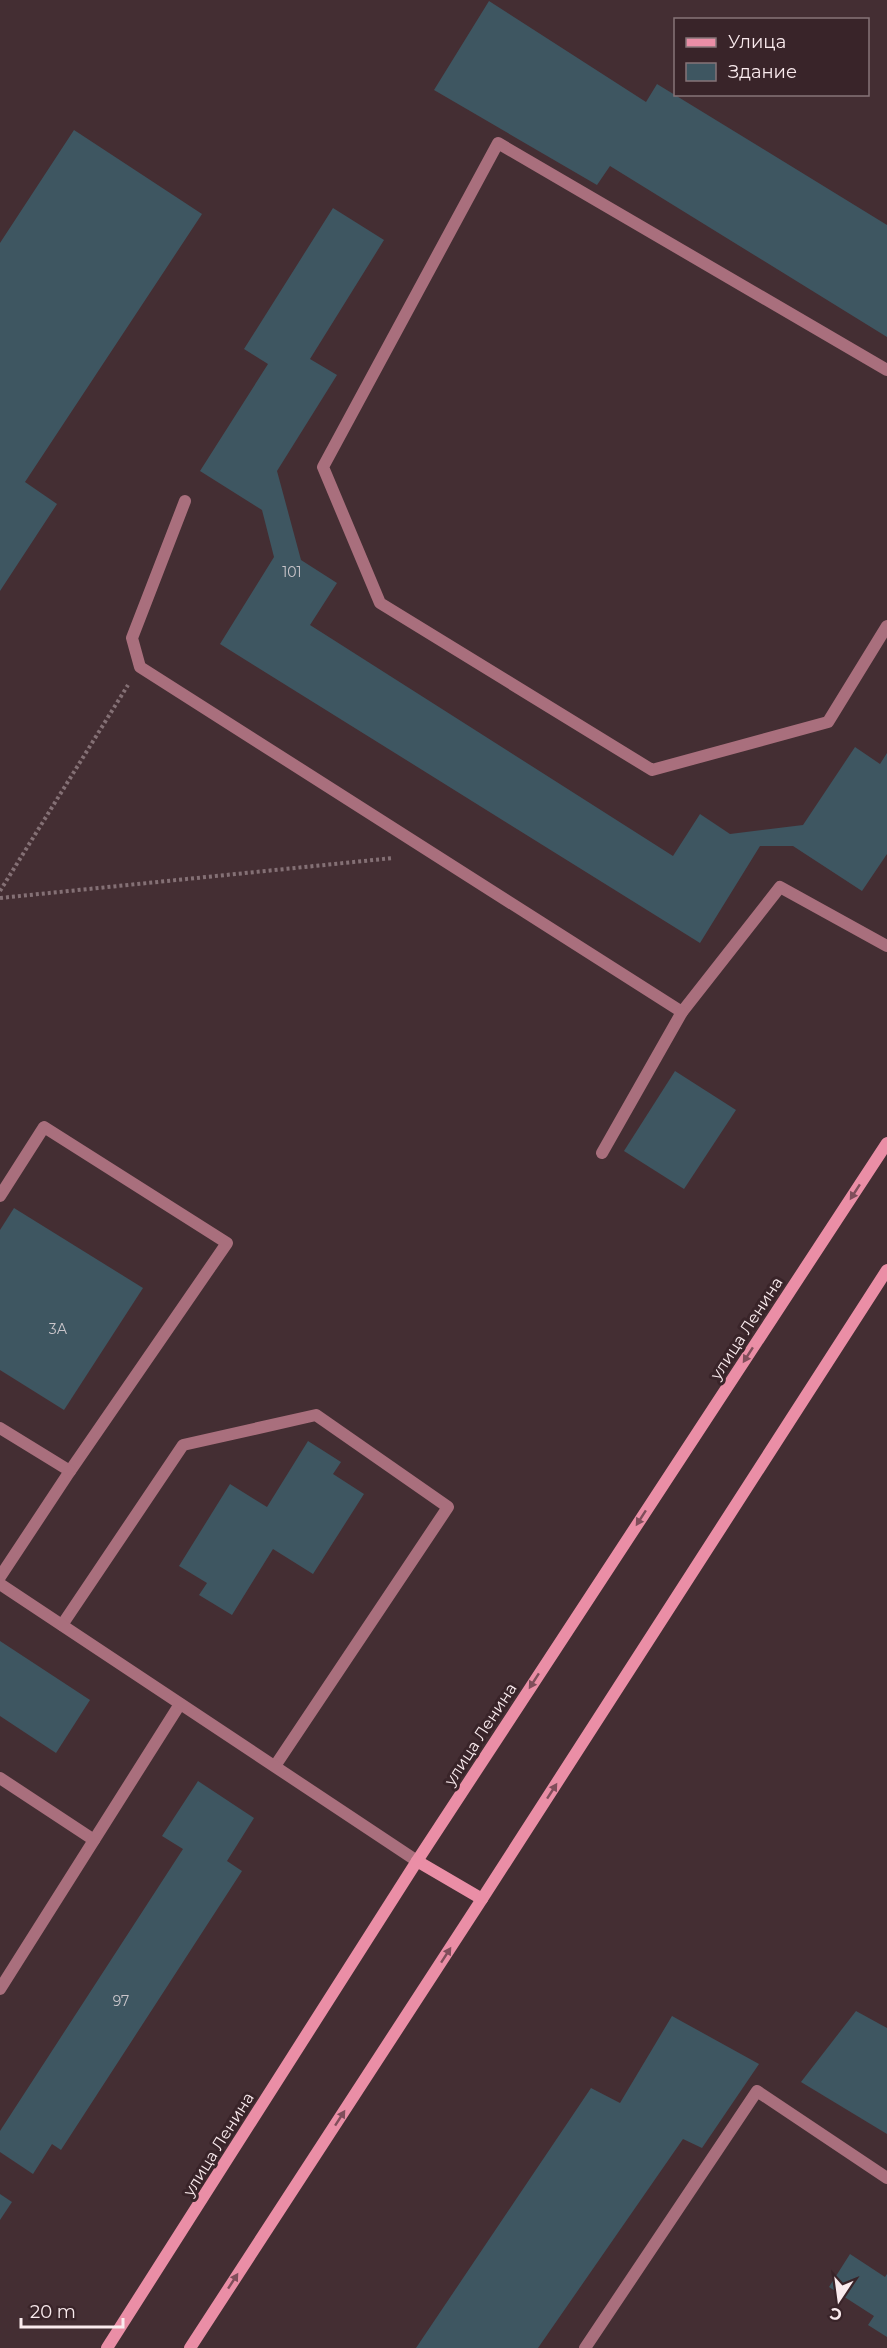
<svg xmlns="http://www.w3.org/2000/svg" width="887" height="2348" viewBox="0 0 887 2348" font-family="Montserrat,sans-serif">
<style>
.building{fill:#3e5661}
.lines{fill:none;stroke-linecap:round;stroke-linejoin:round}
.path{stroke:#847075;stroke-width:4;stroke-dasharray:3 3;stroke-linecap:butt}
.service{stroke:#a96f7d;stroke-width:12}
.minor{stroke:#a96f7d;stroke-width:12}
.secondary{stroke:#ea8ea6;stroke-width:12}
.oneway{fill:#804e5b}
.labels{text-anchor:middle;stroke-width:6;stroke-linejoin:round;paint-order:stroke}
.number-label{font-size:14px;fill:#cbc6cb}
.street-label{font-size:16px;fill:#faebee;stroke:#392429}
</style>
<rect width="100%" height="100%" fill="#442e33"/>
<g class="building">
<path d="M 489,1 L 646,102 L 657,84 L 887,225 L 887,337 L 610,166 L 597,185 L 434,90 Z"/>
<path d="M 74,130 L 202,214 L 25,482 L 57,504 L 0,591 L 0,243 Z"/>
<path d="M 333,208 L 384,240 L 310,359 L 337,375 L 277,471 L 301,560 L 337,583 L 310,625 L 673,856 L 700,814 L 730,834 L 803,825 L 855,747 L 880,764 L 887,753 L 887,854 L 862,891 L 793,846 L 760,846 L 700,943 L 220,644 L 274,557 L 262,510 L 200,471 L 268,364 L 244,349 Z"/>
<path d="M 675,1071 L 736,1110 L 684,1189 L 624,1151 Z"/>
<path d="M 14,1208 L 143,1288 L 64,1410 L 0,1370 L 0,1230 Z"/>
<path d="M 308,1441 L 341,1462 L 333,1474 L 364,1494 L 313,1574 L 273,1549 L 232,1615 L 199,1595 L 207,1583 L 179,1566 L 230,1484 L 267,1507 Z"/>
<path d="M 0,1641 L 90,1700 L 56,1753 L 0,1716 Z"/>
<path d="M 198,1781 L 254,1818 L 227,1861 L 242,1871 L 61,2150 L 52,2144 L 33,2174 L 0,2152 L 0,2131 L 183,1849 L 162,1836 Z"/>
<path d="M 856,2011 L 887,2028 L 887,2134 L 801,2082 Z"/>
<path d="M 672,2016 L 759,2064 L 702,2148 L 683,2139 L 538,2348 L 416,2348 L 591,2088 L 620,2103 Z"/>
<path d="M 0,2194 L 12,2202 L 0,2220 Z"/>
<path d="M 850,2254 L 885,2277 L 887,2274 L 887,2337 L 868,2325 L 874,2316 L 829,2287 Z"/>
</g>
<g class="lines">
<g class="path">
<path d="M 0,891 L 128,685"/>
<path d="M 0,898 L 393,858"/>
</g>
<g class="service">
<path d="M 887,370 L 498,143 L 323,467 L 380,603 L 652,770 L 828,722 L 887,626"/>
<path d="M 185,501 L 132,638 L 140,667 L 682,1012 L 780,887 L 887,946"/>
<path d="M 602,1153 L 682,1012"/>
<path d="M 0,1196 L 44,1127 L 227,1243 L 70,1471"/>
<path d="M 0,1428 L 70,1471 L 0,1577"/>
<path d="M 62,1625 L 183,1445 L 316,1415 L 448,1507 L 275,1766"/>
<path d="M 0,1778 L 94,1840"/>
<path d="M 0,1989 L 180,1704"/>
<path d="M 585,2348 L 757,2091 L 887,2178"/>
</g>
<path class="minor" d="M 0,1584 L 417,1861"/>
<g class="secondary">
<path d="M 417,1861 L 482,1899"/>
<path d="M 107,2348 L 417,1861 L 887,1143"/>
<path d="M 190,2348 L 482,1899 L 887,1270"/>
</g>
</g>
<defs><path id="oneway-solid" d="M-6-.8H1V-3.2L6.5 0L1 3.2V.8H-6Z" transform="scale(1.5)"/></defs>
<g class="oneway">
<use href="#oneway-solid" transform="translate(855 1192) rotate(123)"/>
<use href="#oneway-solid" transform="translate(748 1355) rotate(123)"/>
<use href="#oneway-solid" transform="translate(641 1518) rotate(123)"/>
<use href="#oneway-solid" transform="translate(534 1681) rotate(123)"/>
<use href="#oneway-solid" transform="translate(552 1791) rotate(-57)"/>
<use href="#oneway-solid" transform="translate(446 1955) rotate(-57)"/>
<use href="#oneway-solid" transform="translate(340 2118) rotate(-57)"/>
<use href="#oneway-solid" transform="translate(233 2281) rotate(-57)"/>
</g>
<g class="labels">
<g class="number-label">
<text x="292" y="577">101</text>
<text x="58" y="1334">3А</text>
<text x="121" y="2006">97</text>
</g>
<g class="street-label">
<text transform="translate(746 1328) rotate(-57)" y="6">улица Ленина</text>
<text transform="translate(480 1734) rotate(-57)" y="6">улица Ленина</text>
<text transform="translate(218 2144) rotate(-58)" y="6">улица Ленина</text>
</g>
</g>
<rect x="674" y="18" width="195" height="78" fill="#392429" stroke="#867478" stroke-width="1.5"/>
<rect x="686" y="38" width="30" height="9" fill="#ea8ea6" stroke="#867478" stroke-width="1.5"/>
<text x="728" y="48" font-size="18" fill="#faebee">Улица</text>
<rect x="686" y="63" width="30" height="18" fill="#3e5661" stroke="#867478" stroke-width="1.5"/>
<text x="728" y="78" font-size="18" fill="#faebee">Здание</text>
<g transform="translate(839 2300) rotate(193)" stroke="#392429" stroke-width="4.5" paint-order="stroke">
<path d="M0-4.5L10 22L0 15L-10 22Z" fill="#faebee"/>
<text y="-9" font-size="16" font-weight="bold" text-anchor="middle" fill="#faebee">С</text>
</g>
<path d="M21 2318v9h102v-9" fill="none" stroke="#faebee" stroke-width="3"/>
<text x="30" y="2318" font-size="18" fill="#faebee" stroke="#392429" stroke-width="4.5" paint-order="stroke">20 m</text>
</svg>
